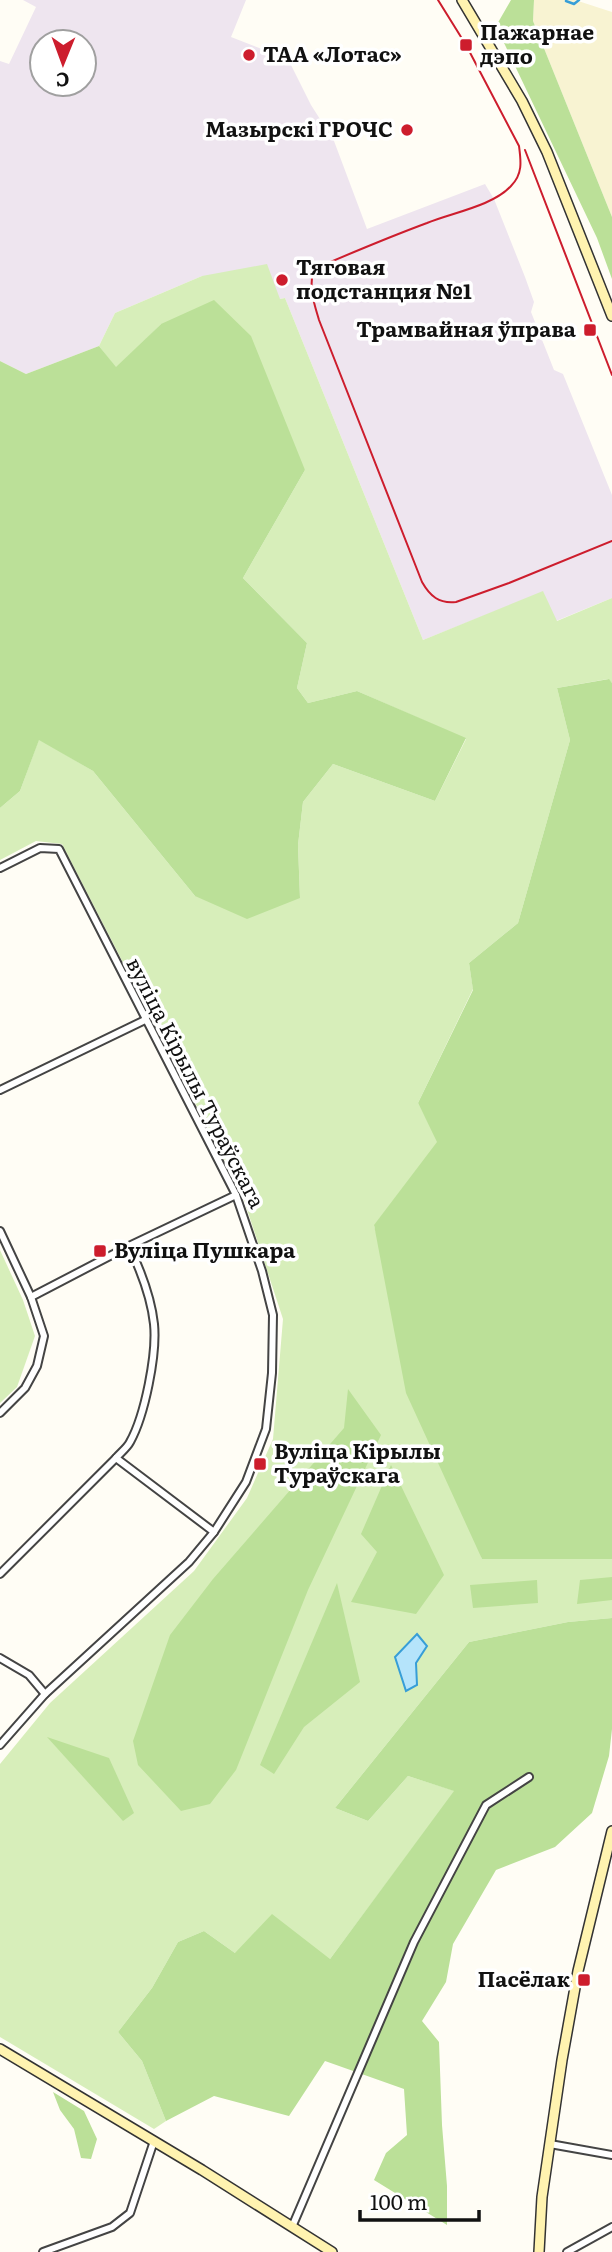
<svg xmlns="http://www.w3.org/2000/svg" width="612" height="2252" viewBox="0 0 612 2252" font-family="Literata,serif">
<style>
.industrial{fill:#eee5ef;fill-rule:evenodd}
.farmland{fill:#f8f3d2}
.green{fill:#d7eeba}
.forest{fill:#bbe098}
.water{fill:#b5e4fb;stroke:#379ed7;stroke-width:2}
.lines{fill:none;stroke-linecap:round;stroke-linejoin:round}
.stream{stroke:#379ed7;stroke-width:2.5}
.street-casing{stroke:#444;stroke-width:10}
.secondary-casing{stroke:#333;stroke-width:12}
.street{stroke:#fff;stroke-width:6}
.secondary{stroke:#fff3b0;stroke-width:9}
.tram{stroke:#cd1d2d;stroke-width:2}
.poi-dot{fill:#cd1d2d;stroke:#fff;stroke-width:2.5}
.labels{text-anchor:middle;stroke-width:7;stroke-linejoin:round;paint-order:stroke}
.poi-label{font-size:21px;font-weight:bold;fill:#111;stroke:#fff;text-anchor:start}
.street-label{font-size:21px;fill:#111;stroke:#fff}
</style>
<rect width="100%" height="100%" fill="#fffdf5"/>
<path class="industrial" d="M 23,0 L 246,0 L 231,37 L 267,51 L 285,53 L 311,105 L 334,141 L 367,229 L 485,184 L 494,199 L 525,277 L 534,302 L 531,312 L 554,370 L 563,374 L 612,495 L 612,598 L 556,621 L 543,592 L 423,640 L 285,298 L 280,299 L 202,276 L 115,313 L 99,346 L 26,374 L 0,361 L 0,61 L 9,64 L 36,7 ZM 42,42 L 84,42 L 84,84 L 42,84 Z"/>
<path class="farmland" d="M 534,0 L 575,0 L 612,12 L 612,217 L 533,21 Z"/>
<g class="green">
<path d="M 267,264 L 280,299 L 285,298 L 423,640 L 543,591 L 557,621 L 612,598 L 612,683 L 608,679 L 557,688 L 570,740 L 518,923 L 469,963 L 473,989 L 418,1103 L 438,1142 L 374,1226 L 482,1559 L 612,1559 L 612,1618 L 568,1622 L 469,1642 L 335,1808 L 368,1821 L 408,1776 L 455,1791 L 330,1959 L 235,1953 L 204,1931 L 178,1942 L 152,1988 L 118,2032 L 142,2061 L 166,2121 L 154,2129 L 0,2037 L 0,1764 L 50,1703 L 194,1571 L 247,1498 L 273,1439 L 283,1319 L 242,1194 L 62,844 L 36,841 L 0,860 L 0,808 L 20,791 L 39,739 L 93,771 L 195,896 L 300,898 L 298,845 L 303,802 L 333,764 L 435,801 L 466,739 L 357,691 L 308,703 L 297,688 L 307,643 L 243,578 L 305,470 L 161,324 L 116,368 L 99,346 L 115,313 L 202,276 Z"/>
<path d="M 0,1250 L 23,1300 L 35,1336 L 17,1387 L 0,1403 Z"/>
</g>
<g class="forest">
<path d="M 511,0 L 534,0 L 533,21 L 612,217 L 612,279 L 597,238 L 496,26 Z"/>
<path d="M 214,300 L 251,336 L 305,470 L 243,578 L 307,643 L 297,688 L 308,703 L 357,691 L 466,738 L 435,801 L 333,764 L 303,802 L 298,845 L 300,898 L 247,919 L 195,896 L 93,771 L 39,740 L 20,791 L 0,808 L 0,361 L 26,374 L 99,346 L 116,367 L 161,324 Z"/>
<path d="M 609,679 L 612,683 L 612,1559 L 482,1559 L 406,1393 L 374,1225 L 437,1142 L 418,1103 L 473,990 L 469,963 L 518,923 L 570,740 L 557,688 Z"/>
<path d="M 348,1389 L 381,1435 L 308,1590 L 236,1770 L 210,1804 L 181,1811 L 138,1765 L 133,1741 L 170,1635 L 213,1579 L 344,1428 Z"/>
<path d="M 391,1465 L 444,1575 L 416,1614 L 351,1602 L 377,1552 L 361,1534 Z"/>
<path d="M 612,1577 L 612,1600 L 577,1604 L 580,1580 Z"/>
<path d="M 537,1580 L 538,1603 L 473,1608 L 470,1585 Z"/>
<path d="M 337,1583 L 360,1682 L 304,1727 L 274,1774 L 260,1765 Z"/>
<path d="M 612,1618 L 612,1729 L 609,1756 L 592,1813 L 555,1847 L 496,1870 L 453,1944 L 446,1982 L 422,2021 L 439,2042 L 442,2125 L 447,2186 L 447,2225 L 374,2180 L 386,2153 L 407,2135 L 404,2089 L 325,2061 L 289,2116 L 214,2096 L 166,2121 L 142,2061 L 118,2032 L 152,1988 L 178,1942 L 204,1931 L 235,1953 L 272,1914 L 330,1959 L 454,1791 L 408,1776 L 368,1821 L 335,1808 L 469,1642 L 568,1622 Z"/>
<path d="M 47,1737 L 109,1758 L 134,1813 L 123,1821 Z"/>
<path d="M 53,2092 L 84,2111 L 97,2139 L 91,2159 L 81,2158 L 74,2129 L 60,2110 Z"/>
</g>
<path class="water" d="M 417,1634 L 427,1646 L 416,1663 L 417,1685 L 406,1691 L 395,1657 Z"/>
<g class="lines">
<path class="stream" d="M 566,1 L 574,4 L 579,0"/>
<g class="street-casing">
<g id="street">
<path d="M 0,868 L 40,848 L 59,849 L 236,1195 L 262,1271 L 273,1315 L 272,1373 L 266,1429 L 246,1482 L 214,1532 L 189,1562 L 45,1694 L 0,1745"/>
<path d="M 0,1090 L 145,1020"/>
<path d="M 0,1231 L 31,1297 L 44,1336 L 37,1366 L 25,1388 L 0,1413"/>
<path d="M 31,1297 L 129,1246 L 236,1195"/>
<path d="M 116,1458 L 214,1532"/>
<path d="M 0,1574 L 116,1458 C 120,1453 127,1448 130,1442 C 145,1415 157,1354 154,1324 C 151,1296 141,1271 129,1246"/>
<path d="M 0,1658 L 29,1675 L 45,1694"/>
<path d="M 550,2144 L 612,2155"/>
<path d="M 292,2227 L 414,1942 L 486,1805 L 529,1777"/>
<path d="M 43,2252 L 112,2227 L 130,2213 L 154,2141"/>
<path d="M 567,2252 L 612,2227"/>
</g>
</g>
<g class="secondary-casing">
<g id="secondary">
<path d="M 462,0 L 522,101 L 547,152 L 612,316"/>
<path d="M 0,2049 L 202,2170 L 332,2252"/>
<path d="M 539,2252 L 542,2197 L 562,2060 L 578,1971 L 612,1831"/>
</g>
</g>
<use href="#street" class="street"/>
<use href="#secondary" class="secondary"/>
<g class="tram">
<path d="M 438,0 L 466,45 L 519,146 C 521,161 523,174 511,186 C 493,206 451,213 427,223 C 392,236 356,251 321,266 L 313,272 C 309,289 314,303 319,320 L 422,582 C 430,596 439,604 456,602 L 509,583 L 612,541"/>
<path d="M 525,150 L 612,375"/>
</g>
</g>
<g class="poi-dot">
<rect x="459" y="38" width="14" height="14" rx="3.5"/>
<circle cx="249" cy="55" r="7"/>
<circle cx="407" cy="130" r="7"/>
<circle cx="282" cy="280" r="7"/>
<rect x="583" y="323" width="14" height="14" rx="3.5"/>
<rect x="93" y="1244" width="14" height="14" rx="3.5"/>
<rect x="253" y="1457" width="14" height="14" rx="3.5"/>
<rect x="577" y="1973" width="14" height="14" rx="3.5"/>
</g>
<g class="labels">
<g class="poi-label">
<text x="480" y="40">Пажарнае<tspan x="480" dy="24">дэпо</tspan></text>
<text x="263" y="62">ТАА «Лотас»</text>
<text x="393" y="137" text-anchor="end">Мазырскі ГРОЧС</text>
<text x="296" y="275">Тяговая<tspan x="296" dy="24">подстанция №1</tspan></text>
<text x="576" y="337" text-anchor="end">Трамвайная ўправа</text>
<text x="114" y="1258">Вуліца Пушкара</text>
<text x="274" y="1459">Вуліца Кірылы<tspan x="274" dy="24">Тураўскага</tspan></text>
<text x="570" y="1987" text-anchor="end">Пасёлак</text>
</g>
<g class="street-label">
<text transform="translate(195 1083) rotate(63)" y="7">вуліца Кірылы Тураўскага</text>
</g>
</g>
<g transform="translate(63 63) rotate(181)"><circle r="33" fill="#ffffff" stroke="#a0a0a0" stroke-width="2"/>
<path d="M0-5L12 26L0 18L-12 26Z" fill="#cd1d2d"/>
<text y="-10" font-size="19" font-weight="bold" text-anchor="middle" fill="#111111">С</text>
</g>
<path d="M360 2210v10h119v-10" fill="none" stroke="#111111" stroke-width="3.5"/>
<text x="370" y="2210" font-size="21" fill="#111111" stroke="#ffffff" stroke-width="5" paint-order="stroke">100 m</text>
</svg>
